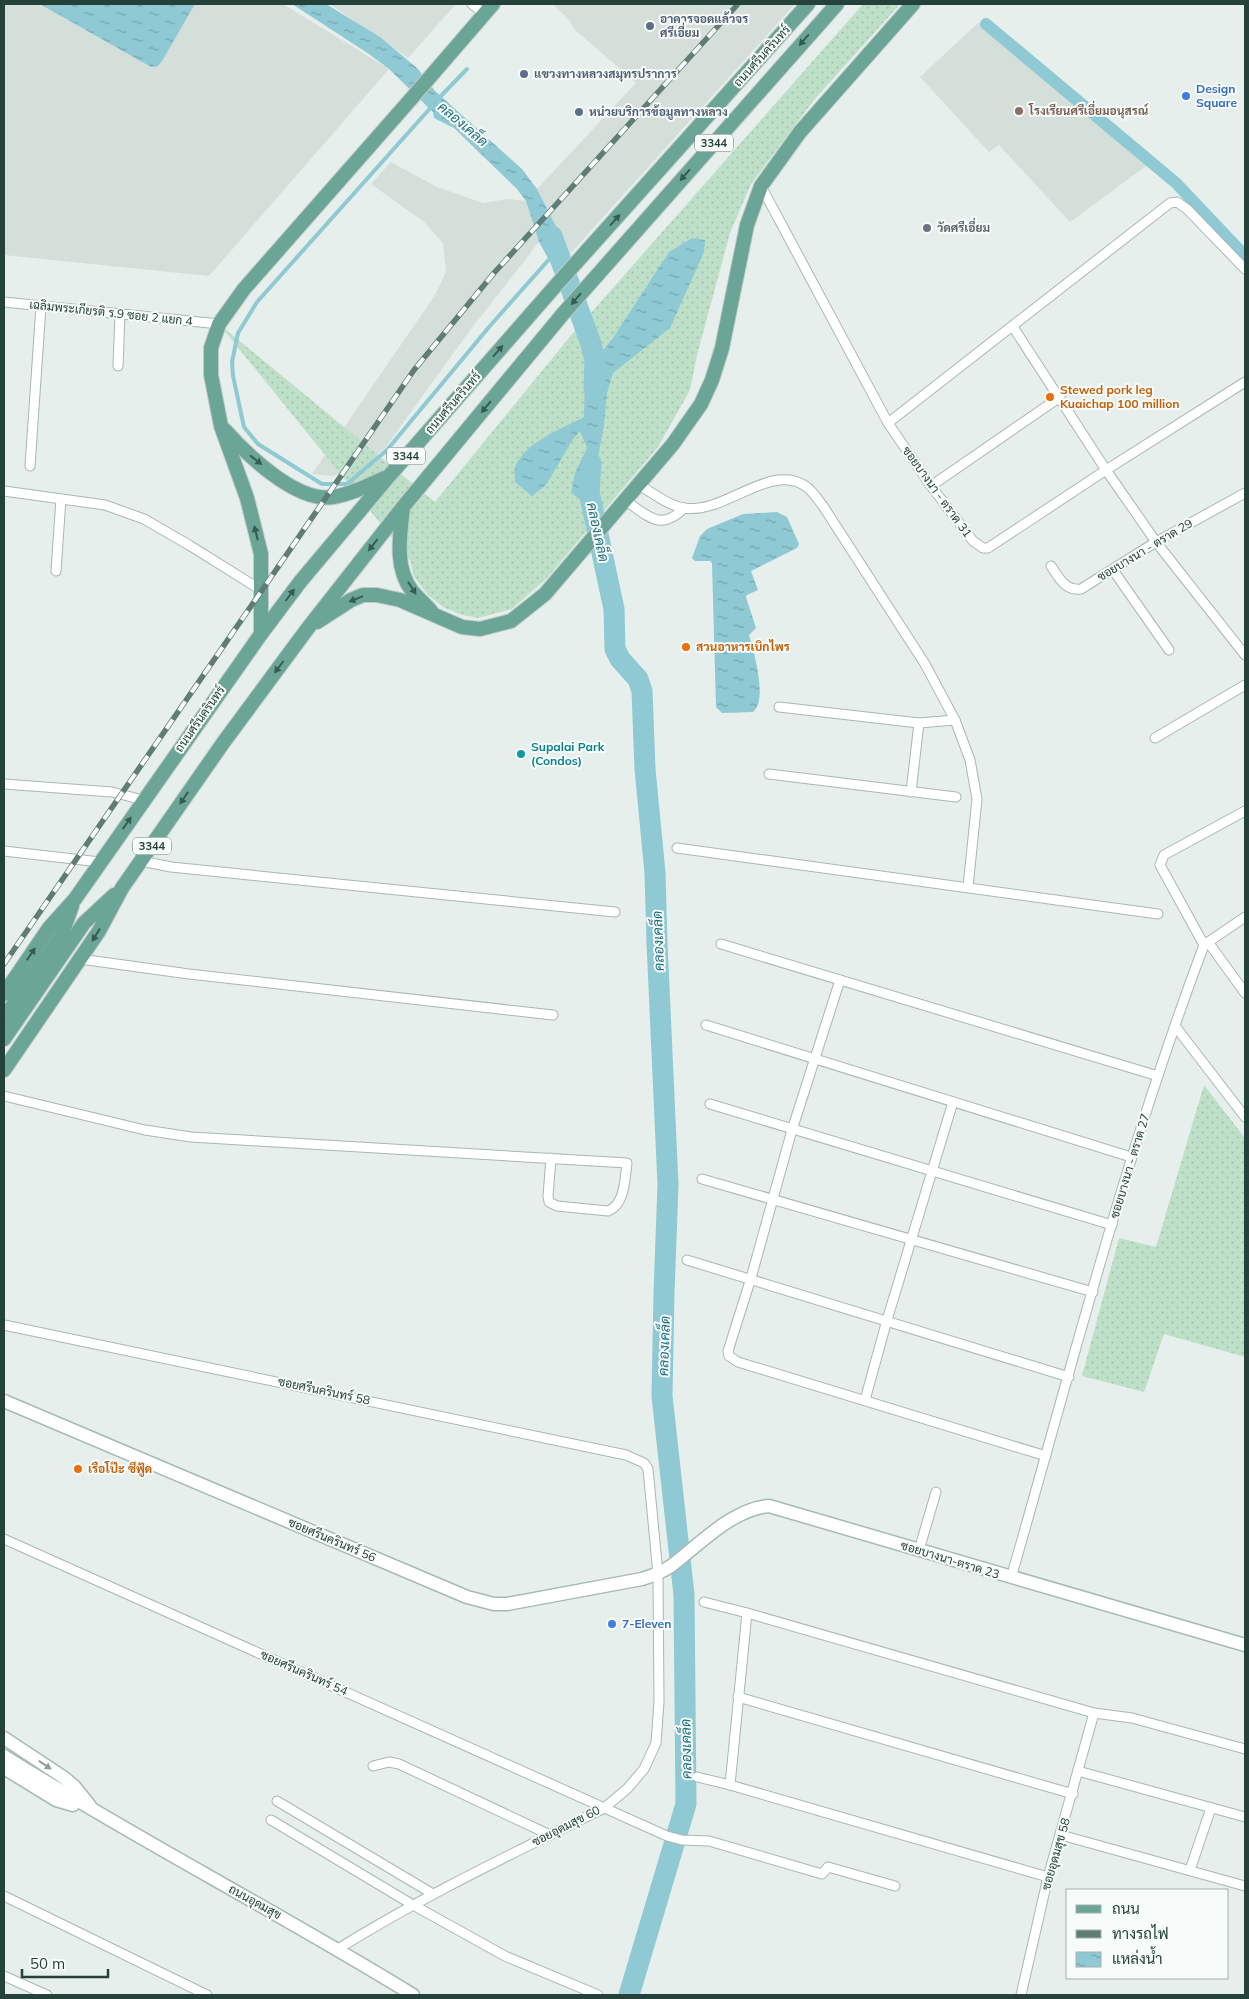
<svg xmlns="http://www.w3.org/2000/svg" width="1249" height="1999" viewBox="0 0 1249 1999" font-family="Mulish,Sarabun,sans-serif">
<style>
.built{fill:#d4dfda}
.grass{fill:url(#grass-dots)}
.water{fill:url(#water-ripples)}
.lines{fill:none;stroke-linecap:round;stroke-linejoin:round}
.stream{stroke:#8ec9d4;stroke-width:4}
.canal{stroke:#8ec9d4;stroke-width:12}
.river{stroke:#8ec9d4;stroke-width:21}
.street-casing{stroke:#a8b8b2;stroke-width:11}
.secondary-casing{stroke:#a4bbb3;stroke-width:15}
.primary-casing{stroke:#c2cac8;stroke-width:16}
.street{stroke:#fff;stroke-width:9}
.secondary{stroke:#fff;stroke-width:12}
.primary{stroke:#6aa596;stroke-width:14}
.rail-casing{stroke:#5f7d75;stroke-width:5.5}
.rail{stroke:#f7fbf9;stroke-width:4;stroke-dasharray:11;stroke-linecap:butt}
.oneway{fill:#365b51}
.oneway2{fill:#92a09c}
.service-dot{fill:#5c6f8a;stroke:#f7fbf9;stroke-width:2}
.shop-dot{fill:#3f7fe0;stroke:#f7fbf9;stroke-width:2}
.education-dot{fill:#8d6e63;stroke:#f7fbf9;stroke-width:2}
.worship-dot{fill:#6b7280;stroke:#f7fbf9;stroke-width:2}
.food-dot{fill:#e8710a;stroke:#f7fbf9;stroke-width:2}
.culture-dot{fill:#0f9aa8;stroke:#f7fbf9;stroke-width:2}
.labels{text-anchor:middle;stroke-width:4;stroke-linejoin:round;paint-order:stroke}
.shield{fill:#f7fbf9;stroke:#637a73;stroke-width:1}
.shield-label{font-size:11px;font-weight:bold;fill:#24423a}
.service-label{font-size:12px;font-weight:bold;fill:#4e5e75;stroke:#f7fbf9;text-anchor:start}
.street-label{font-size:12px;fill:#24423a;stroke:#f7fbf9}
.shop-label{font-size:12px;font-weight:bold;fill:#366cbe;stroke:#f7fbf9;text-anchor:start}
.education-label{font-size:12px;font-weight:bold;fill:#785e54;stroke:#f7fbf9;text-anchor:start}
.worship-label{font-size:12px;font-weight:bold;fill:#5b616d;stroke:#f7fbf9;text-anchor:start}
.food-label{font-size:12px;font-weight:bold;fill:#c56008;stroke:#f7fbf9;text-anchor:start}
.culture-label{font-size:12px;font-weight:bold;fill:#0d838f;stroke:#f7fbf9;text-anchor:start}
.water-label{font-size:14px;font-style:italic;fill:#1c6f80;stroke:#f7fbf9}
</style>
<defs>
<pattern id="grass-dots" width="8" height="8" patternUnits="userSpaceOnUse" patternTransform="scale(1.25)"><rect width="8" height="8" fill="#bfe0c8"/><path d="M2 2h.1M6 6h.1" fill="none" stroke="#a4c1ad" stroke-width="1.8" stroke-linecap="round"/></pattern>
<pattern id="water-ripples" width="26" height="14" patternUnits="userSpaceOnUse" patternTransform="scale(1.25)"><rect width="26" height="14" fill="#8ec9d4"/><path d="M2 4q2-2 4 0t4 0M15 11q2-2 4 0t4 0" fill="none" stroke="#74a5ad"/></pattern>
</defs>
<rect width="100%" height="100%" fill="#e6efeb"/>
<g class="built">
<path d="M 4,4 L 283,4 L 389,69 L 209,276 L 4,255 Z"/>
<path d="M 330,4 L 456,4 L 408,58 Z"/>
<path d="M 553,4 L 795,4 L 570,254 L 537,189 L 636,83 L 573,28 L 570,21 Z"/>
<path d="M 979,22 L 1149,164 L 1070,222 L 999,145 L 989,152 L 920,77 Z"/>
<path d="M 391,162 L 437,187 L 483,203 L 507,199 L 526,201 L 539,242 L 468,333 L 385,448 L 359,468 L 332,476 L 312,474 L 435,295 L 446,272 L 443,243 L 424,222 L 371,184 Z"/>
</g>
<g class="grass">
<path d="M 863,4 L 900,4 L 814,100 L 751,184 L 730,233 L 697,355 L 690,390 L 658,447 L 547,578 L 512,609 L 478,618 L 462,615 L 443,607 L 428,595 L 414,577 L 410,560 L 219,324 L 435,502 L 568,339 Z"/>
<path d="M 1204,1085 L 1245,1138 L 1245,1357 L 1164,1334 L 1144,1392 L 1082,1376 L 1119,1238 L 1156,1247 Z"/>
</g>
<g class="water">
<path d="M 40,4 L 195,4 L 162,61 L 158,66 L 151,67 Z"/>
<path d="M 292,4 L 326,4 L 380,37 L 417,68 L 435,91 L 522,169 L 537,189 L 570,254 L 554,269 L 539,242 L 526,201 L 517,189 L 454,128 L 434,118 L 433,112 L 389,69 L 369,54 Z"/>
<path d="M 692,238 L 705,240 L 704,252 L 670,328 L 613,373 L 607,393 L 604,425 L 593,484 L 584,502 L 571,493 L 575,473 L 587,448 L 580,431 L 573,439 L 546,485 L 532,496 L 515,482 C 515,477 514,471 515,467 C 526,441 562,429 584,417 L 585,373 L 613,338 L 669,252 Z"/>
<path d="M 777,512 L 787,517 L 799,544 L 797,548 L 751,571 L 758,590 L 747,595 L 746,597 L 756,628 L 749,635 C 754,652 768,700 753,712 L 722,713 L 716,707 L 712,563 L 710,561 L 695,561 L 692,558 L 700,536 L 707,529 L 743,514 Z"/>
</g>
<g class="lines">
<g class="stream">
<path d="M 437,100 L 467,69"/>
<path d="M 433,105 L 257,302 L 238,333 L 232,362 L 233,376 L 244,427 L 258,444 L 322,484 L 347,484 L 387,450 L 489,327 L 552,256"/>
</g>
<path class="canal" d="M 986,24 L 1176,183 L 1245,256"/>
<g class="river">
<path d="M 552,236 L 591,344 L 595,361 L 594,388"/>
<path d="M 591,463 L 589,492 L 614,609 L 615,649 L 620,659 L 638,679 L 642,691 L 645,769 L 655,873 L 657,943 L 668,1185 L 664,1293 L 662,1396 L 684,1595 L 686,1804 L 629,1995"/>
</g>
<g class="street-casing">
<g id="street">
<path d="M 472,4 L 484,14"/>
<path d="M 761,186 L 888,423 L 931,486 L 973,541 L 983,548 L 988,548 L 1106,470 L 1245,382"/>
<path d="M 4,302 L 219,324"/>
<path d="M 1013,327 L 1106,470 L 1156,542 L 1245,655"/>
<path d="M 118,366 L 120,314"/>
<path d="M 888,423 L 1170,203 L 1177,202 L 1187,209 L 1245,269"/>
<path d="M 30,466 L 41,306"/>
<path d="M 639,485 C 653,493 669,506 684,508 C 725,515 773,459 808,488 C 814,493 819,501 823,506 L 925,664 L 955,720 L 970,760 L 977,799 L 968,887"/>
<path d="M 931,486 L 1060,397"/>
<path d="M 4,491 L 105,505 L 144,519 L 189,545 L 261,590"/>
<path d="M 626,501 C 648,516 661,532 684,508"/>
<path d="M 1051,566 C 1059,578 1065,591 1081,589 L 1156,542 L 1245,493"/>
<path d="M 1113,570 L 1169,650"/>
<path d="M 56,571 L 61,499"/>
<path d="M 779,707 L 919,723 L 955,720"/>
<path d="M 1155,738 L 1245,685"/>
<path d="M 769,774 L 956,797"/>
<path d="M 4,784 L 112,792 L 143,800"/>
<path d="M 911,792 L 919,723"/>
<path d="M 677,848 L 1158,914"/>
<path d="M 4,851 L 100,862"/>
<path d="M 141,861 L 171,867 L 615,912"/>
<path d="M 1208,942 L 1245,993"/>
<path d="M 721,944 L 1158,1076"/>
<path d="M 1204,945 L 1245,917"/>
<path d="M 80,959 L 189,974 L 553,1015"/>
<path d="M 840,980 L 792,1130 L 751,1278 L 728,1351 L 729,1356 L 738,1362 L 1046,1456"/>
<path d="M 706,1025 L 1131,1157"/>
<path d="M 1175,1026 L 1245,1117"/>
<path d="M 4,1096 L 145,1130 L 191,1137 L 627,1163 C 625,1178 625,1205 608,1211 L 557,1206 L 549,1202 L 548,1196 L 551,1158"/>
<path d="M 710,1104 L 1112,1225"/>
<path d="M 702,1179 L 1093,1292"/>
<path d="M 687,1260 L 1069,1377"/>
<path d="M 4,1325 L 626,1455 L 644,1463 L 648,1469 L 658,1574 L 659,1702 L 656,1743 L 644,1769 L 627,1789 L 604,1808 C 514,1853 423,1896 338,1949"/>
<path d="M 865,1400 L 887,1320 L 953,1102"/>
<path d="M 4,1539 L 667,1836 L 682,1840 L 709,1841 L 822,1874 L 828,1867 L 895,1886"/>
<path d="M 919,1550 L 936,1492"/>
<path d="M 1011,1578 C 1072,1366 1126,1152 1204,945 L 1160,865 L 1164,855 L 1245,811"/>
<path d="M 704,1602 L 747,1613"/>
<path d="M 738,1697 L 1073,1794"/>
<path d="M 373,1766 L 389,1762 L 399,1764 L 550,1835"/>
<path d="M 1078,1771 L 1245,1817"/>
<path d="M 697,1777 L 730,1785"/>
<path d="M 277,1801 L 433,1894"/>
<path d="M 271,1820 L 413,1905 L 505,1956 L 598,1995"/>
<path d="M 1061,1835 L 1245,1886"/>
<path d="M 1190,1870 L 1211,1808"/>
<path d="M 1048,1877 L 730,1785 L 747,1613 L 1094,1713 L 1132,1718 L 1245,1749"/>
<path d="M 4,1896 L 207,1995"/>
<path d="M 4,1976 L 47,1995"/>
<path d="M 1021,1995 L 1048,1877 L 1094,1713"/>
</g>
</g>
<g class="secondary-casing">
<g id="secondary">
<path d="M 4,1401 L 467,1597 L 494,1604 L 507,1604 L 642,1579 C 652,1576 662,1572 671,1566 C 699,1545 732,1509 769,1506 L 1245,1645"/>
<path d="M 4,1738 L 63,1777 L 74,1786 L 90,1806"/>
<path d="M 4,1756 C 138,1840 278,1912 413,1995"/>
<path d="M 4,1768 L 56,1800 L 73,1805"/>
</g>
</g>
<g class="primary-casing">
<g id="primary">
<path d="M 225,430 C 247,455 297,503 333,497 C 351,494 367,486 384,478"/>
<path d="M 403,508 C 400,535 394,567 412,591 C 418,598 425,604 431,611"/>
<path d="M 317,622 L 351,600 L 363,595 L 377,595 L 400,600 L 462,627 L 480,629 L 511,621 L 545,594 L 673,444 L 701,404 L 712,380 L 722,348 L 747,225 L 761,186 L 800,132 L 913,4"/>
<path d="M 261,634 L 261,554 L 247,498 L 221,426 L 211,375 L 211,348 L 219,324 L 244,289 L 411,99 L 493,4"/>
<path d="M 4,994 L 49,928 L 75,899 L 261,634 L 300,582 L 389,476 L 558,283 L 808,4"/>
<path d="M 4,1018 L 62,934 L 72,906"/>
<path d="M 4,1039 L 84,923 L 114,895"/>
<path d="M 4,1070 L 99,931 L 122,888 L 223,743 L 308,628 L 403,507 L 562,315 L 837,4"/>
</g>
</g>
<use href="#street" class="street"/>
<use href="#secondary" class="secondary"/>
<use href="#primary" class="primary"/>
<g class="rail-casing">
<path id="rail" d="M 4,964 L 414,370 L 494,273 L 738,4"/>
</g>
<use href="#rail" class="rail"/>
</g>
<defs><path id="oneway-solid" d="M-6-.8H1V-3.2L6.5 0L1 3.2V.8H-6Z" transform="scale(1.25)"/></defs>
<g class="oneway">
<use href="#oneway-solid" transform="translate(804 40) rotate(131)"/>
<use href="#oneway-solid" transform="translate(685 175) rotate(131)"/>
<use href="#oneway-solid" transform="translate(615 220) rotate(-48)"/>
<use href="#oneway-solid" transform="translate(576 299) rotate(131)"/>
<use href="#oneway-solid" transform="translate(498 351) rotate(-49)"/>
<use href="#oneway-solid" transform="translate(486 407) rotate(130)"/>
<use href="#oneway-solid" transform="translate(256 460) rotate(38)"/>
<use href="#oneway-solid" transform="translate(256 533) rotate(-104)"/>
<use href="#oneway-solid" transform="translate(373 545) rotate(128)"/>
<use href="#oneway-solid" transform="translate(412 588) rotate(57)"/>
<use href="#oneway-solid" transform="translate(290 595) rotate(-53)"/>
<use href="#oneway-solid" transform="translate(356 599) rotate(158)"/>
<use href="#oneway-solid" transform="translate(279 667) rotate(127)"/>
<use href="#oneway-solid" transform="translate(184 798) rotate(124)"/>
<use href="#oneway-solid" transform="translate(127 823) rotate(-55)"/>
<use href="#oneway-solid" transform="translate(96 935) rotate(122)"/>
<use href="#oneway-solid" transform="translate(31 954) rotate(-56)"/>
</g>
<use class="oneway2" href="#oneway-solid" transform="translate(45 1765) rotate(34)"/>
<g class="service-dot">
<circle cx="650" cy="26" r="5"/>
<circle cx="524" cy="74" r="5"/>
<circle cx="579" cy="112" r="5"/>
</g>
<g class="shop-dot">
<circle cx="1186" cy="96" r="5"/>
<circle cx="612" cy="1624" r="5"/>
</g>
<circle class="education-dot" cx="1019" cy="111" r="5"/>
<circle class="worship-dot" cx="927" cy="228" r="5"/>
<g class="food-dot">
<circle cx="1050" cy="397" r="5"/>
<circle cx="686" cy="647" r="5"/>
<circle cx="78" cy="1469" r="5"/>
</g>
<circle class="culture-dot" cx="521" cy="754" r="5"/>
<g class="labels">
<g class="shield">
<rect x="695" y="134.5" width="38" height="17" rx="4"/>
<rect x="387" y="447.5" width="38" height="17" rx="4"/>
<rect x="133" y="837.5" width="38" height="17" rx="4"/>
</g>
<g class="shield-label">
<text x="714" y="147">3344</text>
<text x="406" y="460">3344</text>
<text x="152" y="850">3344</text>
</g>
<g class="service-label">
<text x="660" y="23">อาคารจอดแล้วจร<tspan x="660" dy="14">ศรีเอี่ยม</tspan></text>
<text x="534" y="78">แขวงทางหลวงสมุทรปราการ</text>
<text x="589" y="116">หน่วยบริการข้อมูลทางหลวง</text>
</g>
<g class="street-label">
<text transform="translate(762 56) rotate(-48)" y="4">ถนนศรีนครินทร์</text>
<text transform="translate(111 313) rotate(6)" y="4">เฉลิมพระเกียรติ ร.9 ซอย 2 แยก 4</text>
<text transform="translate(453 403) rotate(-49)" y="4">ถนนศรีนครินทร์</text>
<text transform="translate(937 492) rotate(54)" y="4">ซอยบางนา - ตราด 31</text>
<text transform="translate(1145 550) rotate(-31)" y="4">ซอยบางนา - ตราด 29</text>
<text transform="translate(200 719) rotate(-55)" y="4">ถนนศรีนครินทร์</text>
<text transform="translate(1130 1166) rotate(-73)" y="4">ซอยบางนา - ตราด 27</text>
<text transform="translate(324 1391) rotate(12)" y="4">ซอยศรีนครินทร์ 58</text>
<text transform="translate(332 1540) rotate(23)" y="4">ซอยศรีนครินทร์ 56</text>
<text transform="translate(950 1560) rotate(17)" y="4">ซอยบางนา-ตราด 23</text>
<text transform="translate(304 1673) rotate(24)" y="4">ซอยศรีนครินทร์ 54</text>
<text transform="translate(566 1826) rotate(-27)" y="4">ซอยอุดมสุข 60</text>
<text transform="translate(1056 1854) rotate(-74)" y="4">ซอยอุดมสุข 58</text>
<text transform="translate(255 1902) rotate(29)" y="4">ถนนอุดมสุข</text>
</g>
<g class="shop-label">
<text x="1196" y="93">Design<tspan x="1196" dy="14">Square</tspan></text>
<text x="622" y="1628">7-Eleven</text>
</g>
<g class="education-label">
<text x="1029" y="115">โรงเรียนศรีเอี่ยมอนุสรณ์</text>
</g>
<g class="worship-label">
<text x="937" y="232">วัดศรีเอี่ยม</text>
</g>
<g class="food-label">
<text x="1060" y="394">Stewed pork leg<tspan x="1060" dy="14">Kuaichap 100 million</tspan></text>
<text x="696" y="651">สวนอาหารเบิกไพร</text>
<text x="88" y="1473">เรือโป๊ะ ซีฟู้ด</text>
</g>
<g class="culture-label">
<text x="531" y="751">Supalai Park<tspan x="531" dy="14">(Condos)</tspan></text>
</g>
<g class="water-label">
<text transform="translate(463 124) rotate(40)" y="5">คลองเคล็ด</text>
<text transform="translate(598 532) rotate(78)" y="5">คลองเคล็ด</text>
<text transform="translate(658 941) rotate(-92)" y="5">คลองเคล็ด</text>
<text transform="translate(664 1346) rotate(-88)" y="5">คลองเคล็ด</text>
<text transform="translate(686 1749) rotate(-91)" y="5">คลองเคล็ด</text>
</g>
</g>
<rect width="1249" height="1999" fill="none" stroke="#24423a" stroke-width="10"/>
<rect x="1066" y="1889" width="162" height="90" fill="#f7fbf9" stroke="#a3b1ad"/>
<rect x="1076" y="1905" width="25" height="8" fill="#6aa596" stroke="#a3b1ad"/>
<text x="1112" y="1914" font-size="15" fill="#24423a">ถนน</text>
<rect x="1076" y="1930" width="25" height="8" fill="#5f7d75" stroke="#a3b1ad"/>
<text x="1112" y="1939" font-size="15" fill="#24423a">ทางรถไฟ</text>
<rect x="1076" y="1952" width="25" height="15" fill="url(#water-ripples)" stroke="#a3b1ad"/>
<text x="1112" y="1964" font-size="15" fill="#24423a">แหล่งน้ำ</text>
<path d="M22 1969v8h86v-8" fill="none" stroke="#24423a" stroke-width="2.5"/>
<text x="30" y="1969" font-size="15" fill="#24423a" stroke="#f7fbf9" stroke-width="4" paint-order="stroke">50 m</text>
</svg>
